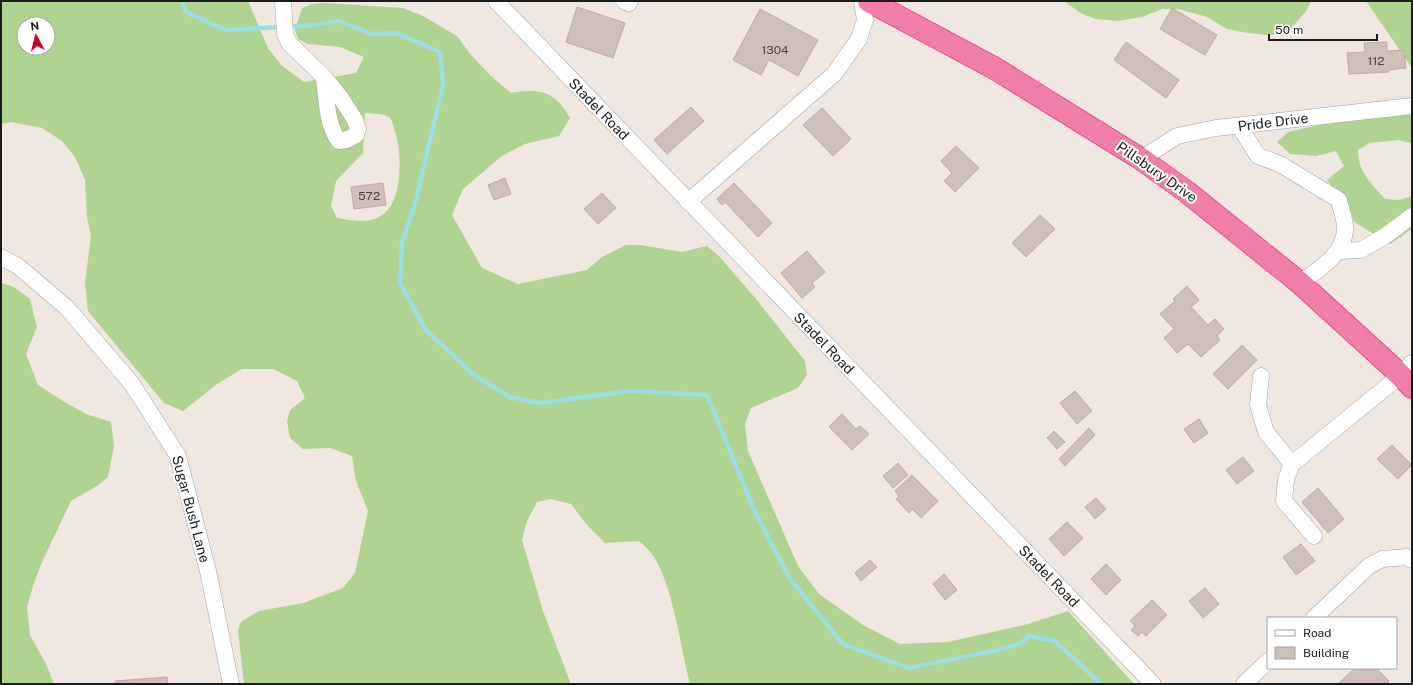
<svg xmlns="http://www.w3.org/2000/svg" width="1413" height="685" viewBox="0 0 1413 685" font-family="'Public Sans',sans-serif">
<style>
.forest{fill:#b0d391;fill-rule:evenodd}
.lines{fill:none;stroke-linecap:round;stroke-linejoin:round}
.stream{stroke:#9cdee1;stroke-width:4.5}
.building{fill:#cfbfb9;stroke:#c2aaa1}
.minor-casing{stroke:#a3a3a3;stroke-width:17}
.highway-casing{stroke:#e81282;stroke-width:23}
.minor{stroke:#fff;stroke-width:16}
.highway{stroke:#ef7fa8;stroke-width:22}
.labels{text-anchor:middle;stroke-width:4;stroke-linejoin:round;paint-order:stroke}
.number-label{font-size:12px;fill:#494543}
.street-label{font-size:14px;fill:#1c1c1c;stroke:#fff}
</style>
<rect width="100%" height="100%" fill="#efe7e0"/>
<g class="forest">
<path d="M 1,1 L 248,1 L 268,48 L 281,65 L 304,82 L 356,73 L 364,57 L 340,47 L 308,44 L 298,39 L 295,30 L 302,8 L 312,4 L 324,3 L 403,8 L 423,16 L 457,36 L 471,55 L 491,76 L 511,93 C 540,88 555,91 570,118 L 559,136 L 525,144 L 502,156 L 463,189 L 452,215 L 482,268 L 518,284 L 587,270 L 602,257 L 626,245 L 640,245 L 682,252 L 707,246 L 719,256 L 756,299 L 805,361 L 807,375 L 798,388 L 751,408 L 745,424 L 748,451 L 798,566 L 819,594 L 863,625 L 900,644 L 948,642 L 1028,624 L 1068,611 L 1134,684 L 690,684 C 680,645 675,598 657,562 C 653,554 646,547 639,541 L 605,543 L 587,525 L 571,504 L 550,499 L 537,502 L 527,521 L 522,540 L 543,611 L 571,684 L 244,684 L 238,630 L 241,622 L 259,611 L 303,603 L 343,588 L 355,573 L 368,511 L 356,481 L 352,456 L 330,448 L 303,449 L 290,438 L 287,421 L 290,410 L 305,398 L 297,381 L 273,369 L 242,369 L 217,384 L 183,411 L 164,403 L 88,311 L 85,283 L 91,236 L 87,217 L 85,180 L 75,157 L 62,141 L 42,128 L 11,122 L 1,124 ZM 24,24 L 48,24 L 48,48 L 24,48 ZM 365,113 C 373,114 383,113 389,117 C 393,120 393,127 395,131 C 402,153 404,205 379,217 C 366,224 351,220 337,218 L 331,206 L 336,181 L 363,153 Z"/>
<path d="M 1064,1 L 1311,1 L 1306,11 L 1286,34 L 1266,35 L 1242,32 L 1227,29 L 1207,17 L 1178,9 L 1162,9 L 1142,17 L 1117,21 L 1096,19 L 1082,14 Z"/>
<path d="M 1366,1 L 1412,1 L 1412,68 Z"/>
<path d="M 1412,114 L 1412,144 L 1399,140 L 1370,143 L 1358,150 C 1358,172 1371,183 1385,199 L 1399,200 L 1412,196 L 1412,229 L 1390,244 L 1354,222 L 1349,208 L 1327,180 L 1344,166 L 1336,151 L 1316,156 L 1290,154 L 1277,142 L 1288,132 L 1336,121 L 1376,116 Z"/>
<path d="M 1,283 L 14,287 L 30,299 L 37,327 L 26,354 L 38,385 L 63,401 L 86,414 L 111,422 L 114,446 L 108,477 L 97,486 L 71,501 L 42,562 L 33,586 L 27,607 L 30,635 L 46,664 L 54,684 L 1,684 Z"/>
</g>
<g class="lines">
<path class="stream" d="M 182,1 L 186,12 L 226,30 L 313,25 L 339,21 L 372,34 L 396,33 L 440,52 L 443,85 L 415,204 L 402,243 L 400,283 L 425,329 L 473,374 L 509,397 L 541,403 L 629,391 L 707,395 L 755,512 L 790,579 L 843,644 L 909,668 L 997,650 L 1020,644 L 1029,636 L 1055,641 L 1101,684"/>
</g>
<g class="building">
<path d="M 577,7 L 625,23 L 613,58 L 566,42 Z"/>
<path d="M 1172,8 L 1217,35 L 1205,55 L 1160,29 Z"/>
<path d="M 760,9 L 818,40 L 798,76 L 769,60 L 761,75 L 733,60 Z"/>
<path d="M 1126,42 L 1179,80 L 1166,98 L 1114,60 Z"/>
<path d="M 1387,42 L 1387,51 L 1404,50 L 1406,68 L 1389,70 L 1389,72 L 1349,74 L 1347,53 L 1365,52 L 1364,43 Z"/>
<path d="M 691,107 L 704,121 L 667,154 L 654,140 Z"/>
<path d="M 822,108 L 851,139 L 833,156 L 803,125 Z"/>
<path d="M 956,146 L 979,168 L 955,192 L 944,181 L 952,173 L 941,161 Z"/>
<path d="M 505,178 L 511,194 L 494,200 L 488,185 Z"/>
<path d="M 383,183 L 386,205 L 354,209 L 351,187 Z"/>
<path d="M 734,183 L 772,223 L 758,237 L 725,202 L 722,205 L 717,199 Z"/>
<path d="M 602,193 L 616,208 L 598,224 L 584,209 Z"/>
<path d="M 1040,215 L 1055,229 L 1026,257 L 1012,243 Z"/>
<path d="M 807,251 L 825,272 L 812,283 L 815,287 L 802,298 L 781,273 Z"/>
<path d="M 1187,286 L 1199,300 L 1191,307 L 1208,325 L 1215,319 L 1224,329 L 1217,336 L 1220,340 L 1201,357 L 1188,344 L 1177,353 L 1164,338 L 1174,329 L 1160,314 L 1175,301 L 1173,299 Z"/>
<path d="M 1242,345 L 1257,360 L 1228,389 L 1213,374 Z"/>
<path d="M 1075,391 L 1092,411 L 1077,424 L 1060,403 Z"/>
<path d="M 842,414 L 856,429 L 860,426 L 869,434 L 852,450 L 829,427 Z"/>
<path d="M 1199,419 L 1208,433 L 1194,443 L 1184,429 Z"/>
<path d="M 1089,428 L 1095,435 L 1065,466 L 1059,459 Z"/>
<path d="M 1054,431 L 1065,442 L 1057,449 L 1047,438 Z"/>
<path d="M 1392,445 L 1412,465 L 1398,479 L 1377,459 Z"/>
<path d="M 1243,457 L 1254,471 L 1237,484 L 1226,470 Z"/>
<path d="M 898,463 L 908,475 L 893,488 L 883,476 Z"/>
<path d="M 912,475 L 938,501 L 921,518 L 912,509 L 909,513 L 896,499 L 899,496 L 895,491 Z"/>
<path d="M 1318,488 L 1344,519 L 1328,533 L 1302,502 Z"/>
<path d="M 1096,498 L 1106,509 L 1095,519 L 1085,507 Z"/>
<path d="M 1067,522 L 1083,538 L 1064,556 L 1049,539 Z"/>
<path d="M 1301,544 L 1315,561 L 1296,575 L 1283,557 Z"/>
<path d="M 870,560 L 877,567 L 861,581 L 855,573 Z"/>
<path d="M 1106,564 L 1121,580 L 1106,595 L 1091,579 Z"/>
<path d="M 944,574 L 957,590 L 945,600 L 933,584 Z"/>
<path d="M 1205,588 L 1219,604 L 1203,618 L 1189,601 Z"/>
<path d="M 1152,600 L 1167,615 L 1146,636 L 1142,632 L 1138,636 L 1131,630 L 1135,626 L 1130,621 Z"/>
<path d="M 1355,668 L 1376,668 L 1389,681 L 1386,684 L 1338,684 Z"/>
<path d="M 167,677 L 168,684 L 115,684 L 115,681 Z"/>
</g>
<g class="lines">
<g class="minor-casing">
<g id="minor">
<path d="M 283,1 L 285,34 L 289,43 L 324,77 L 341,98 L 355,120 L 358,129 L 356,135 L 346,140 L 339,141 C 327,127 326,95 324,77"/>
<path d="M 496,1 L 1153,684"/>
<path d="M 624,1 L 629,3 L 630,1"/>
<path d="M 1239,126 L 1258,156 L 1280,164 L 1339,200 C 1341,210 1346,221 1345,231 C 1343,255 1318,270 1300,283"/>
<path d="M 1141,159 L 1177,136 L 1216,128 L 1412,106"/>
<path d="M 688,202 L 834,74 L 859,39 L 865,20 L 862,1"/>
<path d="M 1338,251 L 1361,250 L 1385,236 L 1412,216"/>
<path d="M 1,257 L 18,266 L 67,308 L 132,384 L 178,456 L 208,571 L 231,684"/>
<path d="M 1261,376 L 1258,405 L 1266,432 L 1292,464"/>
<path d="M 1314,536 L 1284,501 L 1286,479 L 1292,464 L 1401,375 L 1412,363"/>
<path d="M 1314,618 L 1369,566 L 1382,559 L 1408,557 L 1412,560"/>
<path d="M 1244,684 L 1268,661"/>
</g>
</g>
<g class="highway-casing">
<path id="highway" d="M 869,1 L 996,69 L 1141,159 L 1187,192 L 1300,283 L 1392,367 L 1412,387"/>
</g>
<use href="#minor" class="minor"/>
<use href="#highway" class="highway"/>
</g>
<g class="labels">
<g class="number-label">
<text x="775" y="54">1304</text>
<text x="1376" y="65">112</text>
<text x="369" y="200">572</text>
</g>
<g class="street-label">
<text transform="translate(599 109) rotate(46)" y="5">Stadel Road</text>
<text transform="translate(1273 122) rotate(-7)" y="5">Pride Drive</text>
<text transform="translate(1157 172) rotate(35)" y="5">Pillsbury Drive</text>
<text transform="translate(824 343) rotate(46)" y="5">Stadel Road</text>
<text transform="translate(191 509) rotate(75)" y="5">Sugar Bush Lane</text>
<text transform="translate(1049 576) rotate(46)" y="5">Stadel Road</text>
</g>
</g>
<rect width="1413" height="685" fill="none" stroke="#1c1c1c" stroke-width="4"/>
<rect x="1267" y="617" width="130" height="52" fill="#ffffff" stroke="#a4a4a4"/>
<rect x="1275" y="630" width="20" height="6" fill="#ffffff" stroke="#a4a4a4"/>
<text x="1303" y="637" font-size="12" fill="#1c1c1c">Road</text>
<rect x="1275" y="647" width="20" height="12" fill="#cfbfb9" stroke="#a4a4a4"/>
<text x="1303" y="657" font-size="12" fill="#1c1c1c">Building</text>
<g transform="translate(36 36) rotate(353)"><circle r="19" fill="#ffffff" stroke="#a4a4a4"/>
<path d="M0-3L7 15L0 10L-7 15Z" fill="#c80024"/>
<text y="-6" font-size="11" font-weight="bold" text-anchor="middle" fill="#1c1c1c">N</text>
</g>
<path d="M1269 34v6h108v-6" fill="none" stroke="#1c1c1c" stroke-width="2"/>
<text x="1275" y="34" font-size="12" fill="#1c1c1c" stroke="#ffffff" stroke-width="3" paint-order="stroke">50 m</text>
</svg>
